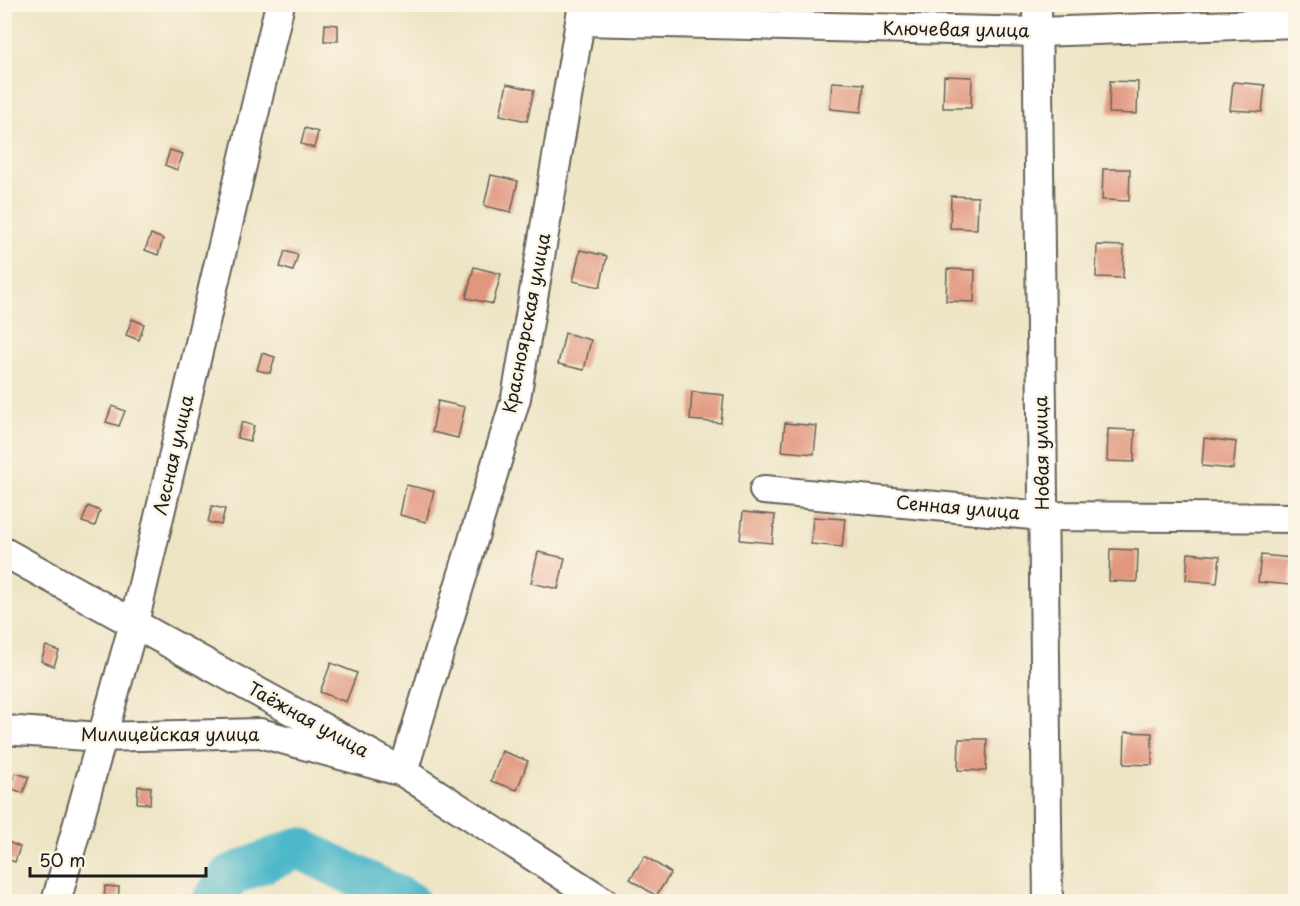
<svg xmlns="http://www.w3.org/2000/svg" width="1300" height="906" viewBox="0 0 1300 906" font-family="'Playpen Sans',sans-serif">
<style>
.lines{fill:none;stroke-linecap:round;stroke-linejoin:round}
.river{stroke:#4db8c9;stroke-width:42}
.building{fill:#e1967e}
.street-casing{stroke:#666258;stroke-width:32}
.street{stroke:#fff;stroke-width:28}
.labels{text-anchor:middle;stroke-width:5;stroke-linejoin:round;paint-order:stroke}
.street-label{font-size:18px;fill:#1c1c1c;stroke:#fcf5e5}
</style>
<rect width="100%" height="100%" fill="#fcf5e5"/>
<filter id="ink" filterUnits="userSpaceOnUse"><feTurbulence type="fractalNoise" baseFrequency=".0167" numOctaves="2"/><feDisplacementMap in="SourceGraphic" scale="12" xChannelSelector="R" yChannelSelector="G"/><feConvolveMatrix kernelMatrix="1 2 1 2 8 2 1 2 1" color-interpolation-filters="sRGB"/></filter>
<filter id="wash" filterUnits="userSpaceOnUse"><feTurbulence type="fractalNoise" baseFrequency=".008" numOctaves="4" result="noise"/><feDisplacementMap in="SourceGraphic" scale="24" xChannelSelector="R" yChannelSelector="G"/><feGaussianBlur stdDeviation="1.35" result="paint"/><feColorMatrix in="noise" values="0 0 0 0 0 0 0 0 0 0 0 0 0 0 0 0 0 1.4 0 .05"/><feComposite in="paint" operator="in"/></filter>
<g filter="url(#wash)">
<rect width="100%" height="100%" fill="#eee5c6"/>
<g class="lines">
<path class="river" d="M 212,902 L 231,875 L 299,848 L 409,902"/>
</g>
<g id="blocks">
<g class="building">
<path d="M 325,24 L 338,25 L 338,41 L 324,41 Z"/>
<path d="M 944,76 L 972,77 L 971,108 L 943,108 Z"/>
<path d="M 1110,81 L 1138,82 L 1137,114 L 1109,113 Z"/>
<path d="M 832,82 L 864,84 L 861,112 L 830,109 Z"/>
<path d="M 1233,82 L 1265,85 L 1262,112 L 1230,110 Z"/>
<path d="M 507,84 L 534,90 L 527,121 L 500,115 Z"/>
<path d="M 305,128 L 318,132 L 314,148 L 301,144 Z"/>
<path d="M 170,150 L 183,154 L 177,170 L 165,165 Z"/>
<path d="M 1103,169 L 1130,169 L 1129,201 L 1102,200 Z"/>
<path d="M 491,175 L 518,181 L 511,212 L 484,206 Z"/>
<path d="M 951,196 L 978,197 L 977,229 L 950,228 Z"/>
<path d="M 151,234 L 163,239 L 158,255 L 145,250 Z"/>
<path d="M 1097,245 L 1124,246 L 1123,278 L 1096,277 Z"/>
<path d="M 580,250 L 607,256 L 600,287 L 573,281 Z"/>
<path d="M 285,251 L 298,255 L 293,271 L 280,267 Z"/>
<path d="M 474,267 L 501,274 L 493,304 L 466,298 Z"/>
<path d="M 947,269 L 975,270 L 974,302 L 946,301 Z"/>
<path d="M 132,319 L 144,324 L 139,340 L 126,335 Z"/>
<path d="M 565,333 L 591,340 L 584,370 L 558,364 Z"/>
<path d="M 262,353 L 275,357 L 270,373 L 257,370 Z"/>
<path d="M 692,392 L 724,395 L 721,423 L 690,420 Z"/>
<path d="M 438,401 L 465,407 L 458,438 L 432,432 Z"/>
<path d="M 112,406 L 125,411 L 119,426 L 106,422 Z"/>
<path d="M 242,422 L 254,426 L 250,441 L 237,438 Z"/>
<path d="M 785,423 L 817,426 L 814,454 L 782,451 Z"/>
<path d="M 1108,429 L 1135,430 L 1134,462 L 1107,461 Z"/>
<path d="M 1204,438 L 1236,442 L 1233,469 L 1202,466 Z"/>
<path d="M 406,485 L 434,491 L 426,522 L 400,515 Z"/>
<path d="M 88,506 L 100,511 L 95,526 L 82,522 Z"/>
<path d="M 212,506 L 225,509 L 221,525 L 208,522 Z"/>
<path d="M 743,512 L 775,515 L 772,543 L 740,540 Z"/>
<path d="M 813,517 L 845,519 L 842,547 L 811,544 Z"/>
<path d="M 1110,549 L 1138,550 L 1137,582 L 1109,581 Z"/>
<path d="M 538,552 L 565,558 L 558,589 L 531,583 Z"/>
<path d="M 1188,553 L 1220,556 L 1217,583 L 1186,580 Z"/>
<path d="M 1261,555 L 1293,558 L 1290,585 L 1258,582 Z"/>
<path d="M 46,646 L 59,651 L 54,666 L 41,661 Z"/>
<path d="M 331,663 L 357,673 L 346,702 L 320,692 Z"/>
<path d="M 1125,732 L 1152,733 L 1152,765 L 1124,764 Z"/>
<path d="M 959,739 L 987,739 L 986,771 L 958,770 Z"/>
<path d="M 502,751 L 528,761 L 517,790 L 491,781 Z"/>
<path d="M 16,773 L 29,777 L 23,793 L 10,788 Z"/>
<path d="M 138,786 L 151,787 L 150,804 L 137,803 Z"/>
<path d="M 8,842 L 20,847 L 15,862 L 4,858 Z"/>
<path d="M 645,856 L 671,873 L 656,896 L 630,879 Z"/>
<path d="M 105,886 L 119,887 L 118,902 L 104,902 Z"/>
<path d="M 751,897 L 751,902 L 720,902 L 720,898 Z"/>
</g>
</g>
</g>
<g filter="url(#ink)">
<use href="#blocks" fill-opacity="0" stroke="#666258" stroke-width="1.5"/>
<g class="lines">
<g class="street-casing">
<g id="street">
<path d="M 1037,4 L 1048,902"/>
<path d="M 581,21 L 1038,32 L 1296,23"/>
<path d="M 764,490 L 1043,516 L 1296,518"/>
<path d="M 4,552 L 403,772 L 604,902"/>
<path d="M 4,730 L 100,737 L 260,733 L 403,772 L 516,398 L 583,4"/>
<path d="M 56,902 L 134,623 L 280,4"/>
</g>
</g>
<use href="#street" class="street"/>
</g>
</g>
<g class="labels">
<g class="street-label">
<text transform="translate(956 30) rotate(1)" y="6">Ключевая улица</text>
<text transform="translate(527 323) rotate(-79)" y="6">Красноярская улица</text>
<text transform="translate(1042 453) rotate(-91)" y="6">Новая улица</text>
<text transform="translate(174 455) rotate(-77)" y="6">Лесная улица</text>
<text transform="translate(958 508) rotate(5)" y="6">Сенная улица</text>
<text transform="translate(308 720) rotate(29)" y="6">Таёжная улица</text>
<text x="170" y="741">Милицейская улица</text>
</g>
</g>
<rect width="1300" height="906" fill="none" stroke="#fcf5e5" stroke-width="24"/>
<path d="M30 867v9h176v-9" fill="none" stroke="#1c1c1c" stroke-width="3"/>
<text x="39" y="867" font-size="18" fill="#1c1c1c" stroke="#fcf5e5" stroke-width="4.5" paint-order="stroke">50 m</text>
</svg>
